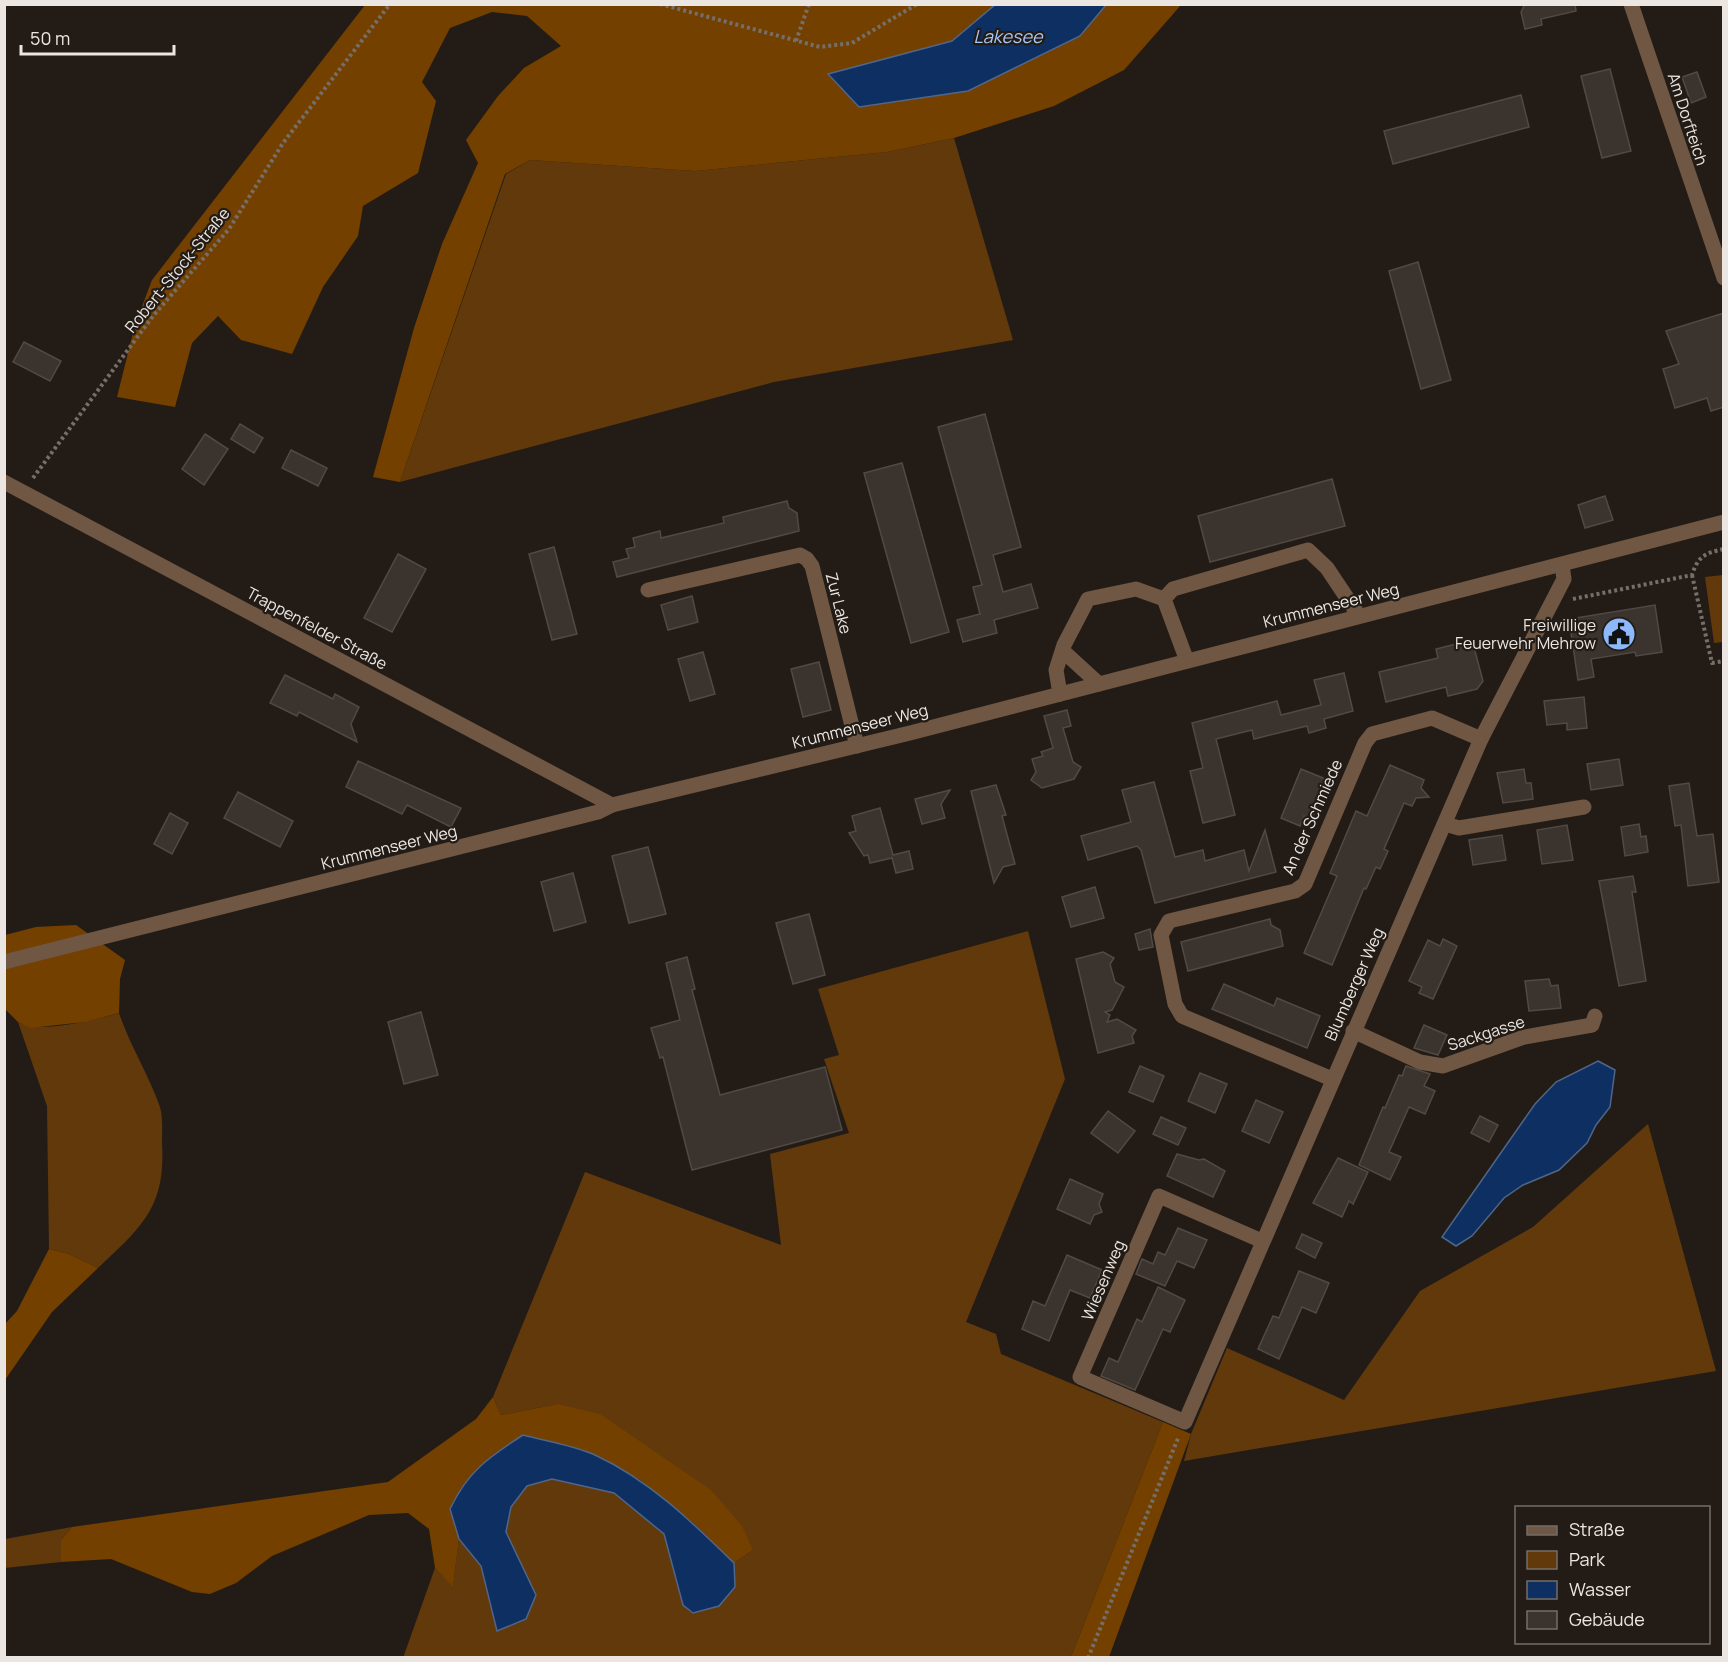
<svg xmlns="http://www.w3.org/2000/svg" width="1728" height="1662" viewBox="0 0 1728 1662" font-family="Manrope,sans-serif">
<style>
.green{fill:#62390b}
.forest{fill:#744000}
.water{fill:#0e2f62;stroke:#506688;stroke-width:1.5}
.building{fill:#3b332d;stroke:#514943;stroke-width:1.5}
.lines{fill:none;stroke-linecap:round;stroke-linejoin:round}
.path{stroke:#756f6a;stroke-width:4;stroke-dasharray:3 3;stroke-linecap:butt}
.minor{stroke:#6f5743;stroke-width:15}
.labels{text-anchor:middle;stroke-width:4.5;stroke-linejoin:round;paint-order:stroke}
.street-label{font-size:16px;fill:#ebe6e2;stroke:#231c16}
.poi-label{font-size:16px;fill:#ebe6e2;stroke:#231c16;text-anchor:end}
.water-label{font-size:18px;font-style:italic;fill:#a6c6f6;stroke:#231c16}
</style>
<rect width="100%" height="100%" fill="#231c16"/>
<g class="green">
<path d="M 954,138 L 1013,340 L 774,382 L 400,482 L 506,174 L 530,160 L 695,171 L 887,152 Z"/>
<path d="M 1723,575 L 1723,642 L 1714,643 L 1705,577 Z"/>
<path d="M 1028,931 L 1065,1079 L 966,1322 L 996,1334 L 1001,1354 L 1163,1422 L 1071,1657 L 403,1658 L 435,1568 L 453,1586 L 459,1539 L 481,1566 L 497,1630 L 536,1595 L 506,1532 L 511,1507 L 527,1486 L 552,1479 L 614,1493 L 664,1534 L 683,1605 L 693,1613 L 719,1606 L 735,1587 L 734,1563 L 753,1550 L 557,1404 L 501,1415 L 493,1397 L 585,1172 L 781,1245 L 770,1154 L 849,1133 L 824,1059 L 839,1055 L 818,989 Z"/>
<path d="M 119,1013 C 130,1046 149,1075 160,1107 C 163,1117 162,1132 162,1143 C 166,1208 141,1227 98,1268 L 69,1254 L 49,1249 L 47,1106 L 18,1022 C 42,1034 93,1020 119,1013 Z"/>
<path d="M 1648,1124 L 1716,1371 L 1184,1461 L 1191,1434 L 1227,1348 L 1344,1400 L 1420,1291 L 1533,1227 Z"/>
<path d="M 72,1527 L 61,1540 L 61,1562 L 5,1568 L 5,1539 Z"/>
</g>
<g class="forest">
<path d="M 365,5 L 996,5 L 952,41 L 828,74 L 1080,36 L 1106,5 L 1181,5 L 1124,70 L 1054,106 L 954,138 L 887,152 L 695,171 L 530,160 L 505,174 L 400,482 L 373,477 L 414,328 L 442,244 L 478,163 L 466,140 L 498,96 L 524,68 L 561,46 L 527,16 L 492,12 L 450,28 L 422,82 L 436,101 L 418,173 L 363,206 L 358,236 L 323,287 L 292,354 L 241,340 L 218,316 L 192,343 L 175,407 L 117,397 L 135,325 L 152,280 Z"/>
<path d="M 76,925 L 125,960 L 120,979 L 119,1013 L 85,1022 L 30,1028 L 18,1022 L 5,1009 L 5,935 L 36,927 Z"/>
<path d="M 49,1249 L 69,1254 L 98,1268 L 52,1312 L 5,1380 L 5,1324 L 17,1311 Z"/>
<path d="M 493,1397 L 501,1415 L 557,1404 L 600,1414 L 711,1490 L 742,1526 L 753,1550 L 734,1563 L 692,1522 L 640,1480 L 594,1455 L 450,1509 L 459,1539 L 453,1587 L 435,1568 L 429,1529 L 408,1513 L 369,1515 L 272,1556 L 236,1583 L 210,1594 L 192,1592 L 111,1559 L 61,1562 L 61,1540 L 72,1527 L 388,1482 L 476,1419 Z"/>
<path d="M 1163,1422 L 1191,1434 L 1109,1657 L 1071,1657 Z"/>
</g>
<g class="water">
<path d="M 996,4 L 1106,5 L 1080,36 L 968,91 L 859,107 L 828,74 L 952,41 Z"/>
<path d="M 1598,1061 L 1615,1070 L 1610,1107 L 1596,1125 L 1587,1143 L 1559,1170 L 1523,1185 L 1504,1198 L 1472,1236 L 1456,1246 L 1442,1237 L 1535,1104 L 1556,1082 Z"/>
<path d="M 523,1435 C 546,1441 573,1445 595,1455 C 649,1480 692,1522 734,1563 L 735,1587 L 719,1606 L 693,1613 L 683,1605 L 664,1534 L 614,1493 L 552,1479 L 527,1486 L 511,1507 L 506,1532 L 536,1595 L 526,1619 L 497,1631 L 481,1566 L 459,1539 L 450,1509 C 468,1471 489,1457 523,1435 Z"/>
</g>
<g class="building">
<path d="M 1525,4 L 1575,4 L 1576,11 L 1541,19 L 1542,25 L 1525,29 L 1521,12 Z"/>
<path d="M 1610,69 L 1631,151 L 1602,158 L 1581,76 Z"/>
<path d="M 1697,72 L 1706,97 L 1691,103 L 1682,77 Z"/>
<path d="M 1521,95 L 1529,127 L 1393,164 L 1384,131 Z"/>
<path d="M 1418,262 L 1451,380 L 1421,389 L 1389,271 Z"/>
<path d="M 1724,313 L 1724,407 L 1711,411 L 1707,398 L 1675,408 L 1663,369 L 1679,364 L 1666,331 Z"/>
<path d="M 24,342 L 61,361 L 50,381 L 13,362 Z"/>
<path d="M 985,414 L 1021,547 L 993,555 L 1003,592 L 1031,584 L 1038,608 L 994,620 L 997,633 L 963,642 L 957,620 L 980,614 L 973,587 L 982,585 L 938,427 Z"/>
<path d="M 240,424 L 263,438 L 254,453 L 231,439 Z"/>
<path d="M 205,434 L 228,449 L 204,485 L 182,469 Z"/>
<path d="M 291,450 L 327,468 L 318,486 L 282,468 Z"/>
<path d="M 902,463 L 949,632 L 911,643 L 864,473 Z"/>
<path d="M 1332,479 L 1345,526 L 1210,562 L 1198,516 Z"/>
<path d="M 1605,496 L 1613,520 L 1585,528 L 1578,505 Z"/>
<path d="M 787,501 L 789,508 L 797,513 L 799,531 L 617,577 L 613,562 L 629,558 L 626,549 L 635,547 L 633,538 L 660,531 L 661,538 L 724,523 L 723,517 Z"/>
<path d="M 554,547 L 577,634 L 552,640 L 529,554 Z"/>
<path d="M 398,554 L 426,569 L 392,632 L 364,618 Z"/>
<path d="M 692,596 L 698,622 L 668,630 L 661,605 Z"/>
<path d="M 1655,605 L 1662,652 L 1636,656 L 1635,652 L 1591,659 L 1594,677 L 1578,680 L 1569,619 Z"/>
<path d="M 1472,640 L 1483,681 L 1477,689 L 1448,696 L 1446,687 L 1386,702 L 1379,672 L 1438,658 L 1436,649 Z"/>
<path d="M 703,652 L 715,694 L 690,701 L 678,659 Z"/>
<path d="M 819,662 L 831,710 L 803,717 L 791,669 Z"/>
<path d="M 1344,673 L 1353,711 L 1324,719 L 1326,728 L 1309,733 L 1307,726 L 1254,739 L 1252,730 L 1216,739 L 1235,815 L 1203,823 L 1190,771 L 1203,768 L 1192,723 L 1277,701 L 1281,715 L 1321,705 L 1314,680 Z"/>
<path d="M 285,675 L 333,699 L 335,694 L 359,707 L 351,724 L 357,742 L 299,712 L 297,716 L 270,703 Z"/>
<path d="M 1584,697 L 1587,728 L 1567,730 L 1567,723 L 1547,725 L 1544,701 Z"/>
<path d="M 1067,710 L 1071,726 L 1063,728 L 1073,762 L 1081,767 L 1074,779 L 1042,788 L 1031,780 L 1036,772 L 1032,759 L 1043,756 L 1041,752 L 1053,748 L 1044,716 Z"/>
<path d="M 1619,759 L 1623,785 L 1591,790 L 1587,764 Z"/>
<path d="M 358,761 L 461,808 L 451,827 L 407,805 L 402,814 L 346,787 Z"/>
<path d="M 1390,765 L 1424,780 L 1421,788 L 1429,797 L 1416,798 L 1412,806 L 1404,803 L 1384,849 L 1388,851 L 1380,869 L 1376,867 L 1366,889 L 1364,888 L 1332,965 L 1304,953 L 1337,876 L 1330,873 L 1356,811 L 1367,816 Z"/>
<path d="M 1301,769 L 1328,780 L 1312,819 L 1304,816 L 1300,826 L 1281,818 Z"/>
<path d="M 1524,769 L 1526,783 L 1531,783 L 1533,799 L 1503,803 L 1497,773 Z"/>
<path d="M 1154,782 L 1175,857 L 1203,850 L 1205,861 L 1244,850 L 1249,871 L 1265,830 L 1276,872 L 1155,903 L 1141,850 L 1137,846 L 1088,860 L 1081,836 L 1131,822 L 1122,790 Z"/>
<path d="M 1689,783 L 1697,836 L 1713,834 L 1719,882 L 1688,886 L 1681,825 L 1675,826 L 1669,786 Z"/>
<path d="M 996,785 L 1006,815 L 1002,816 L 1015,864 L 1003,867 L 994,883 L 971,791 Z"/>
<path d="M 950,790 L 941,804 L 945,818 L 922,824 L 915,799 Z"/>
<path d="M 238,792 L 293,821 L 280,847 L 224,818 Z"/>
<path d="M 880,808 L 893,855 L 909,851 L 913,869 L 896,873 L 892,858 L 870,863 L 868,855 L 864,856 L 849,833 L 856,831 L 852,816 Z"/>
<path d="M 170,813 L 188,823 L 172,854 L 154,844 Z"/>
<path d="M 1639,824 L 1641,837 L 1646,836 L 1648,852 L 1625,856 L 1621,827 Z"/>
<path d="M 1567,825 L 1573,860 L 1542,864 L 1537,830 Z"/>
<path d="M 1502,835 L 1506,860 L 1473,865 L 1469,840 Z"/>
<path d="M 648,847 L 666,914 L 629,923 L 612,856 Z"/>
<path d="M 573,873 L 586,922 L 554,931 L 541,882 Z"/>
<path d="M 1633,876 L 1636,892 L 1632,892 L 1646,981 L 1619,986 L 1599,881 Z"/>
<path d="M 1095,887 L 1104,918 L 1071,927 L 1062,897 Z"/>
<path d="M 809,914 L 825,975 L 793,984 L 776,923 Z"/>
<path d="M 1270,919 L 1271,925 L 1280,930 L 1283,946 L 1188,971 L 1181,942 Z"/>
<path d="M 1150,929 L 1153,947 L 1139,950 L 1135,934 Z"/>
<path d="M 1443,939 L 1457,946 L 1433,999 L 1419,993 L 1422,987 L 1409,981 L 1428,940 L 1440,946 Z"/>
<path d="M 1103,952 L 1114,958 L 1110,964 L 1115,982 L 1124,987 L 1112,1010 L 1105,1012 L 1110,1015 L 1107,1022 L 1117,1019 L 1136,1030 L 1132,1036 L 1134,1043 L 1098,1053 L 1076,959 Z"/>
<path d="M 687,957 L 695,989 L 692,990 L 720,1095 L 825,1067 L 842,1130 L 692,1170 L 663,1057 L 660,1058 L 651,1028 L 680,1020 L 666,963 Z"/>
<path d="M 1549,979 L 1551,986 L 1558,985 L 1561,1008 L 1529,1011 L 1525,981 Z"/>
<path d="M 1224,984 L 1274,1006 L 1277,998 L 1320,1016 L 1307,1048 L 1212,1009 Z"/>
<path d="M 421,1012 L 438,1075 L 404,1084 L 388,1022 Z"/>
<path d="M 1424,1025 L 1447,1035 L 1438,1055 L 1414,1048 Z"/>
<path d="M 1140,1066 L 1164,1076 L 1153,1102 L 1129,1092 Z"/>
<path d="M 1406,1066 L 1430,1074 L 1424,1086 L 1435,1091 L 1425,1114 L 1409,1107 L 1389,1152 L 1401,1157 L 1390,1180 L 1359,1165 L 1383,1107 L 1385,1108 L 1399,1075 L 1402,1076 Z"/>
<path d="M 1200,1073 L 1227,1084 L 1215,1113 L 1188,1101 Z"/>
<path d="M 1256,1100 L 1283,1112 L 1269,1143 L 1242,1131 Z"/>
<path d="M 1108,1111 L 1135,1131 L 1118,1153 L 1091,1133 Z"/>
<path d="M 1480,1116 L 1498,1125 L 1489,1142 L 1471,1133 Z"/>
<path d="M 1161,1117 L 1186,1128 L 1178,1145 L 1153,1134 Z"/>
<path d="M 1177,1154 L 1199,1160 L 1204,1159 L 1225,1171 L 1213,1197 L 1167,1176 Z"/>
<path d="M 1338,1158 L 1368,1172 L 1353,1204 L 1349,1201 L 1342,1217 L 1313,1203 Z"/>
<path d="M 1070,1179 L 1103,1194 L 1099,1204 L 1102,1212 L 1094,1215 L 1090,1224 L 1057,1209 Z"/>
<path d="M 1178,1228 L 1207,1240 L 1194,1268 L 1177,1261 L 1165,1286 L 1136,1274 L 1142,1259 L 1153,1264 L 1158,1252 L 1165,1255 Z"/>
<path d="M 1302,1234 L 1322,1243 L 1315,1258 L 1296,1248 Z"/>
<path d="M 1067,1255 L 1102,1270 L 1090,1298 L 1070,1290 L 1049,1341 L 1022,1329 L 1033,1301 L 1045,1306 Z"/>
<path d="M 1299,1271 L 1329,1283 L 1316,1313 L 1302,1307 L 1279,1359 L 1258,1349 L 1273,1316 L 1279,1318 Z"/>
<path d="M 1158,1287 L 1185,1300 L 1170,1332 L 1163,1329 L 1135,1390 L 1101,1376 L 1109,1358 L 1118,1362 L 1137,1319 L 1142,1322 Z"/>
</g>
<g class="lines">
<g class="path">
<path d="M 660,4 L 820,47 L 852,43 L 917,4"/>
<path d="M 796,41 L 809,4"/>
<path d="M 33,478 L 153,316 L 229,229 L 283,143 L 390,4"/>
<path d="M 1692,575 L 1712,663 L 1724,661"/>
<path d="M 1573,599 L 1692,575 C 1698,556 1705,553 1724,549"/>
<path d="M 1088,1658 L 1179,1436"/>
</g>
<g class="minor">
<path d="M 1631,4 L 1724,278"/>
<path d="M 4,482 L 612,805"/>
<path d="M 648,590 L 800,555 L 807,559 L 812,566 L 857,746"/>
<path d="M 1063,651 L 1099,684"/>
<path d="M 1187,661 L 1164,599 L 1173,589 L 1308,550 L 1327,568 L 1359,616"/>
<path d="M 1060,694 L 1056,670 L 1064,645 L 1088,599 L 1136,589 L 1164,599"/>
<path d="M 1445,824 L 1459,828 L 1584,807"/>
<path d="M 4,962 L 598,812 L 612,805 L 910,733 L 1724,522"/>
<path d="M 1353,1031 L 1420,1062 L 1443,1066 L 1524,1037 L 1592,1025 L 1595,1016"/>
<path d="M 1332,1079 L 1182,1016 L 1175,1004 L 1161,935 L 1169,921 L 1295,891 L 1305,884 L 1365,743 L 1372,734 L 1432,718 L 1481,739"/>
<path d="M 1262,1241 L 1159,1196 L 1080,1377 L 1185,1422 L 1481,739 L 1564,579 L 1562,565"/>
</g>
</g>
<defs>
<g id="civic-disc" transform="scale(1.725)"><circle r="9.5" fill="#8db9fc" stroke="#231c16"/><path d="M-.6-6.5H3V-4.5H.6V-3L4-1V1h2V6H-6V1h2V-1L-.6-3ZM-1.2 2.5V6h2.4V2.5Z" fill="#111"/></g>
</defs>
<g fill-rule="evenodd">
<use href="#civic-disc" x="1619" y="634"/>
</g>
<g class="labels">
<g class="street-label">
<text transform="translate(1688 119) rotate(72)" y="6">Am Dorfteich</text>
<text transform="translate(177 270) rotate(-51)" y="6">Robert-Stock-Straße</text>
<text transform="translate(839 603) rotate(76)" y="6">Zur Lake</text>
<text transform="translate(1331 605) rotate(-14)" y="6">Krummenseer Weg</text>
<text transform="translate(317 628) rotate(28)" y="6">Trappenfelder Straße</text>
<text transform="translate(860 726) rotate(-14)" y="6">Krummenseer Weg</text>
<text transform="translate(1312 817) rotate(-66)" y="6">An der Schmiede</text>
<text transform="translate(389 847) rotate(-14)" y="6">Krummenseer Weg</text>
<text transform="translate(1354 984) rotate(-66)" y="6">Blumberger Weg</text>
<text transform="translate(1486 1033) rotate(-18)" y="6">Sackgasse</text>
<text transform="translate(1103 1280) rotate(-67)" y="6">Wiesenweg</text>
</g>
<g class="poi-label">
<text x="1596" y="631">Freiwillige<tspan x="1596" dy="18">Feuerwehr Mehrow</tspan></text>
</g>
<g class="water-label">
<text x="1008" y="43">Lakesee</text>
</g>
</g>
<rect width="1728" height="1662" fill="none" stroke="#ebe6e2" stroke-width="12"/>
<rect x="1515" y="1506" width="195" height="138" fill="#231c16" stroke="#736d68" stroke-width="1.5"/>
<rect x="1527" y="1526" width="30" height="9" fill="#6f5743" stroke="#736d68" stroke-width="1.5"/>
<text x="1569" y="1536" font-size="18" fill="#ebe6e2">Straße</text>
<rect x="1527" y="1551" width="30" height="18" fill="#62390b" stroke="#736d68" stroke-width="1.5"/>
<text x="1569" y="1566" font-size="18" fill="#ebe6e2">Park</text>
<rect x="1527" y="1581" width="30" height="18" fill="#0e2f62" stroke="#736d68" stroke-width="1.5"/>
<text x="1569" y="1596" font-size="18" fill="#ebe6e2">Wasser</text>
<rect x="1527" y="1611" width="30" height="18" fill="#3b332d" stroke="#736d68" stroke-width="1.5"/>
<text x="1569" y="1626" font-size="18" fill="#ebe6e2">Gebäude</text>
<path d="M21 45v9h153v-9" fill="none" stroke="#ebe6e2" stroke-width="3"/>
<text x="30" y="45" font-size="18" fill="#ebe6e2" stroke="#231c16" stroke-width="4.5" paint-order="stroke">50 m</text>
</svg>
